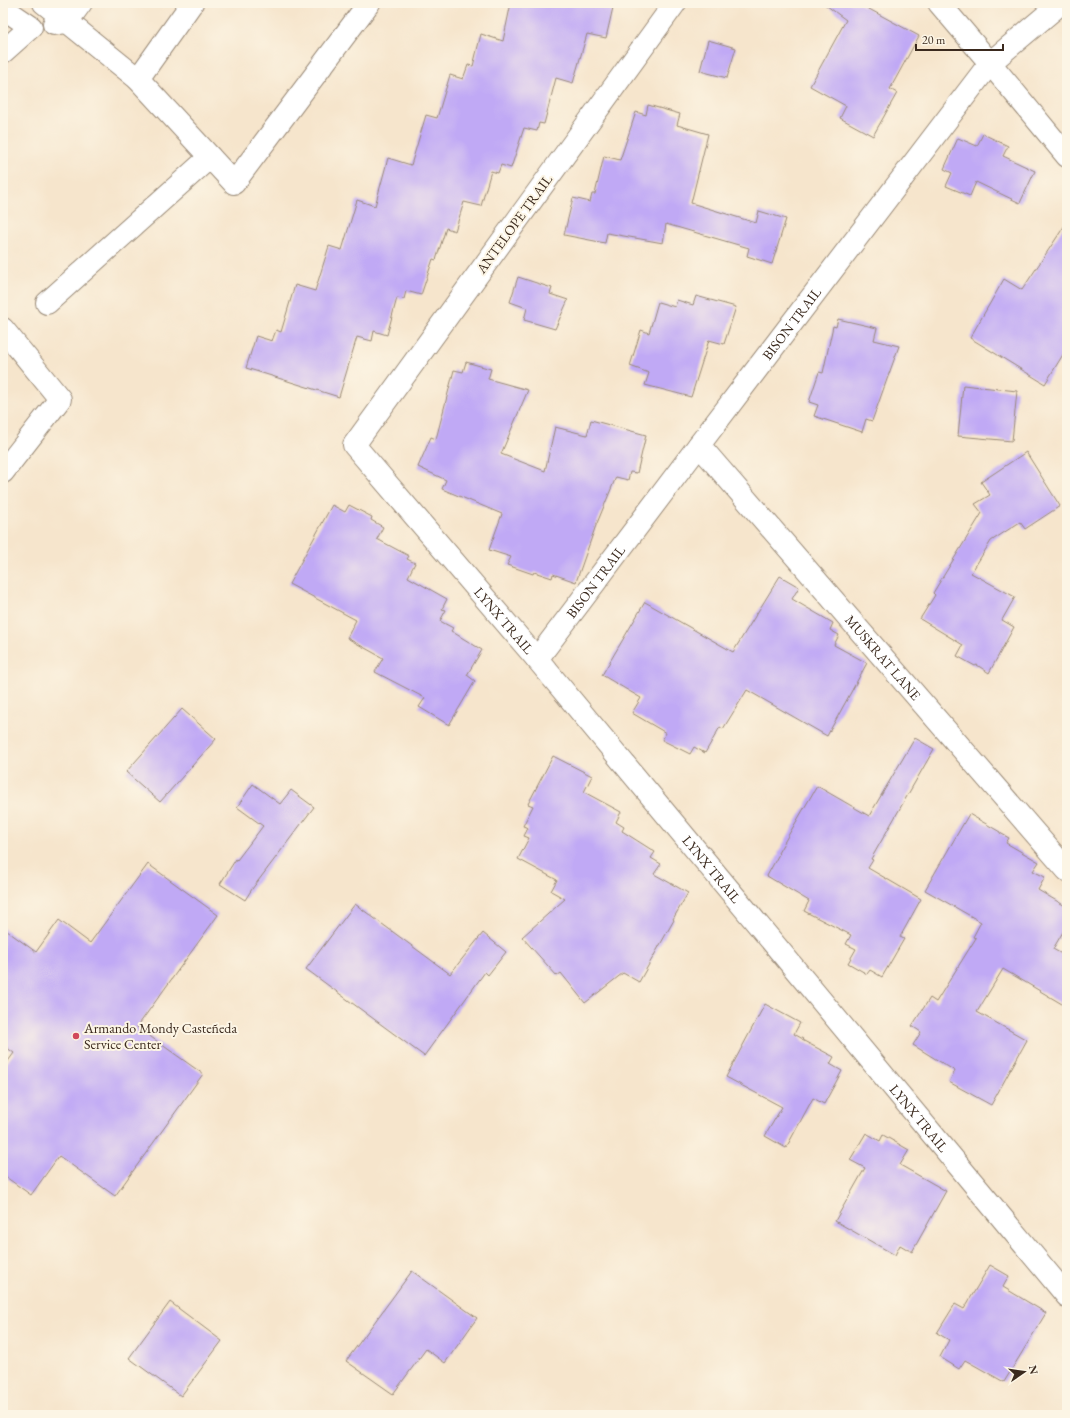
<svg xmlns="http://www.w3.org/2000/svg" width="1070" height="1418" viewBox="0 0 1070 1418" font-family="'EB Garamond',serif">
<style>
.building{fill:#c0a9f5}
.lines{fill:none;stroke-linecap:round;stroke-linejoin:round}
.minor-casing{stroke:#988875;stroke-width:24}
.minor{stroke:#fff;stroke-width:22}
.poi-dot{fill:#d1495b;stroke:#fcf5e5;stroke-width:1.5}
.labels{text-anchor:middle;stroke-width:4;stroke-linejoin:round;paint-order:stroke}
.street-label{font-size:14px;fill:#3b2a1e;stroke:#fcf5e5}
.poi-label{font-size:14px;fill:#3b2a1e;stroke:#fcf5e5;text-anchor:start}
</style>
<rect width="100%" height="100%" fill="#fcf5e5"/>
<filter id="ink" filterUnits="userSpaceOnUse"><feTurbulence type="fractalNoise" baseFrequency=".025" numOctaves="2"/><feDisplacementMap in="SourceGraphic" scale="8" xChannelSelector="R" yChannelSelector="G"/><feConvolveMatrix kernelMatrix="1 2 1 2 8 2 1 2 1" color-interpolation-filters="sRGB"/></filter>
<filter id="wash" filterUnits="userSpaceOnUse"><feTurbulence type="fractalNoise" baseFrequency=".012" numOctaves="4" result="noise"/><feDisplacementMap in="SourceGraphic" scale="16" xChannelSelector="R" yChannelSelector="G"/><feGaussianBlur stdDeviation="0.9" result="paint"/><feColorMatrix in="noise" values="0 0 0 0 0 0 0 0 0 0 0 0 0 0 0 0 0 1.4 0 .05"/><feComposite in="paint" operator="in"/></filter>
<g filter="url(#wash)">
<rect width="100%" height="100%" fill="#f6e5cc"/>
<g id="blocks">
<g class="building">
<path d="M 511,3 L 614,3 L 606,38 L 587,34 L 573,83 L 556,78 L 544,124 L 539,123 L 537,131 L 524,128 L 511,168 L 501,165 L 498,173 L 491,171 L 481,206 L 464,202 L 455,231 L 446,228 L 436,260 L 433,259 L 421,295 L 406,291 L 404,299 L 397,298 L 387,335 L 374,331 L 372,341 L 357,337 L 339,397 L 246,368 L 256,336 L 272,341 L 276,330 L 281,332 L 295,285 L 315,291 L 329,246 L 342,250 L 357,200 L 375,206 L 388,158 L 411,165 L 426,115 L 437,118 L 450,75 L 463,79 L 468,65 L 473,66 L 481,34 L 503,41 Z"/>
<path d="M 823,3 L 858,3 L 919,36 L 890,89 L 897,93 L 873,136 L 840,118 L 846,106 L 810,86 L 846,20 Z"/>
<path d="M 708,40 L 736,48 L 727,78 L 700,71 Z"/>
<path d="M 648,105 L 680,114 L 677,125 L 708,134 L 691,203 L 756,223 L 759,211 L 786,219 L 772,264 L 747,256 L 749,248 L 666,224 L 663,243 L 607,233 L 605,243 L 564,235 L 573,198 L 590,202 L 592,194 L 595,194 L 604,156 L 620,160 L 636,112 L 646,115 Z"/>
<path d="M 983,134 L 1008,146 L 1003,156 L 1035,171 L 1020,203 L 976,182 L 970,196 L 946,186 L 952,173 L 944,169 L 958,138 L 977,146 Z"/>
<path d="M 1067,222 L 1067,348 L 1045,384 L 970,338 L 1004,279 L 1022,290 Z"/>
<path d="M 518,277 L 552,288 L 550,294 L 568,300 L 555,329 L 524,320 L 527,308 L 510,302 Z"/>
<path d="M 696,296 L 736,307 L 724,344 L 709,340 L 691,397 L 645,385 L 649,373 L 630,366 L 641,330 L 649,333 L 658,302 L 675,307 L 677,300 L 693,305 Z"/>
<path d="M 838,319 L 877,328 L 874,340 L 899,346 L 872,421 L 866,419 L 862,432 L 814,416 L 818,405 L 809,402 L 819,372 L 823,373 L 833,326 L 836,327 Z"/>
<path d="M 466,362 L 491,369 L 488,379 L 528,390 L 501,454 L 545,471 L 555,427 L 587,435 L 591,420 L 646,435 L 637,473 L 630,472 L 628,480 L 616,477 L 595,528 L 576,582 L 553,574 L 552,578 L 534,572 L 533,574 L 507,565 L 511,557 L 489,550 L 502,514 L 442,489 L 446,480 L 418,467 L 431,437 L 436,439 L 454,370 L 463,372 Z"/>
<path d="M 963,385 L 1017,391 L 1012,441 L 958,436 Z"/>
<path d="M 1026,452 L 1060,506 L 1025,529 L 1020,522 L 991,541 L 971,573 L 1015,597 L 1002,620 L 1014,627 L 989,673 L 977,665 L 975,666 L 957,656 L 963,645 L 920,619 L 935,595 L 933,593 L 982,513 L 975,504 L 990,495 L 981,482 Z"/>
<path d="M 332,505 L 345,512 L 349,505 L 372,517 L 371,520 L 383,527 L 377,539 L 409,556 L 407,559 L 415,563 L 408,577 L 447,599 L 442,609 L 446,610 L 440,621 L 453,628 L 451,631 L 482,650 L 467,675 L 475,681 L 449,725 L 419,707 L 425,698 L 375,672 L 383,658 L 347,638 L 356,620 L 289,584 Z"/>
<path d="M 780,576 L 799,587 L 792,599 L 833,623 L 830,630 L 839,635 L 834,645 L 867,663 L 827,736 L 747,690 L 723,729 L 720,727 L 705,753 L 694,747 L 690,754 L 662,740 L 666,733 L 632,713 L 641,698 L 602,675 L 645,602 L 733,652 Z"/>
<path d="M 182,709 L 216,739 L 160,802 L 126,772 Z"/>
<path d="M 915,738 L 934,749 L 871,859 L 873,860 L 868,868 L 921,899 L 900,937 L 904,939 L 882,977 L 870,970 L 867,974 L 848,963 L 856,949 L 846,944 L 851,935 L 804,911 L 809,901 L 767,876 L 779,854 L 778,853 L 817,786 L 869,816 Z"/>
<path d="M 553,756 L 592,776 L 584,792 L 621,812 L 616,822 L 624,827 L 622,831 L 655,852 L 651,858 L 661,864 L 654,874 L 688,893 L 673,919 L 674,920 L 639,982 L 623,973 L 585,1003 L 561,973 L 557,976 L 522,937 L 565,899 L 551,891 L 557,880 L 518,859 L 529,838 L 524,836 L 528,828 L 523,826 L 533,806 L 528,804 Z"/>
<path d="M 253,784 L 280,804 L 291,790 L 314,807 L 252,889 L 245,900 L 220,884 L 236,859 L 237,860 L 263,826 L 237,807 Z"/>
<path d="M 969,814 L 1000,832 L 1000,833 L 1009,838 L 1006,843 L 1039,862 L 1033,871 L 1045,877 L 1038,890 L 1067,907 L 1067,925 L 1053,949 L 1067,957 L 1067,1007 L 1003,969 L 977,1012 L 1027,1040 L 991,1105 L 949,1082 L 955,1071 L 913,1045 L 921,1032 L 912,1026 L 930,998 L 936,1002 L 976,938 L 973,937 L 981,922 L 925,890 Z"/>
<path d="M 148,864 L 218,915 L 137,1027 L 203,1074 L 115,1196 L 59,1156 L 31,1195 L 3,1175 L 3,1068 L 14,1053 L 3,1045 L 3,928 L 36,952 L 59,920 L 90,943 Z"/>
<path d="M 355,904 L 450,974 L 483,933 L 506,952 L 488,975 L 485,972 L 424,1056 L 306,969 Z"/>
<path d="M 765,1004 L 800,1023 L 794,1034 L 803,1039 L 802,1040 L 834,1057 L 830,1064 L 842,1071 L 824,1104 L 813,1098 L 786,1148 L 765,1136 L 782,1107 L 726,1077 Z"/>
<path d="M 866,1133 L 880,1141 L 883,1135 L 909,1150 L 900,1165 L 946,1191 L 912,1252 L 900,1245 L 895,1255 L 835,1221 L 865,1168 L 850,1160 Z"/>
<path d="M 990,1265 L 1009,1276 L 1003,1287 L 1046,1313 L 1004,1382 L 965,1360 L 959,1369 L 940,1357 L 949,1340 L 937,1333 L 955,1304 L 964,1309 Z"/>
<path d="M 412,1271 L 477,1318 L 445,1363 L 426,1349 L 393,1394 L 346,1361 Z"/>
<path d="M 170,1302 L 222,1341 L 181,1396 L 129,1358 Z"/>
</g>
</g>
</g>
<g filter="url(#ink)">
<use href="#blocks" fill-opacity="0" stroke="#988875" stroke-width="1"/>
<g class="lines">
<g class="minor-casing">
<g id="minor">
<path d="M 44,3 L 138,79 L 234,183 L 369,3"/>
<path id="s1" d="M 675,3 L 354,445 L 537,659 L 1067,1296"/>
<path d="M 939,3 L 990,63 L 1067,156"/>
<path d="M 3,8 L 31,27 L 3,52"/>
<path d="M 54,24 L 67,22 L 81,3"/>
<path d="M 138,79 L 192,3"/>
<path d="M 47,303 L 210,157"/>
<path d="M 3,329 L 60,399 L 3,472"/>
<path id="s2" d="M 699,445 L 1067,870"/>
<path id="s3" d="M 537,659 L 699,445 L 990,63 L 1061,3"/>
</g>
</g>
<use href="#minor" class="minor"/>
</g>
</g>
<circle class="poi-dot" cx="76" cy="1036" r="4"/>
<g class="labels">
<g class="street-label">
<text transform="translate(514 224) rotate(-54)" y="5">ANTELOPE TRAIL</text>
<text dy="5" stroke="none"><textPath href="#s3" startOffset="421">BISON TRAIL</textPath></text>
<text dy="5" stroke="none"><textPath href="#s3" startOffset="97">BISON TRAIL</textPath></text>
<text dy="5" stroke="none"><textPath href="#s1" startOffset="777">LYNX TRAIL</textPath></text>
<text dy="5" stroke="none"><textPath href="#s2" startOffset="281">MUSKRAT LANE</textPath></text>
<text dy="5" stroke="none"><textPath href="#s1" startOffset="1101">LYNX TRAIL</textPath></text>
<text dy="5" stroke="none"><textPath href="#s1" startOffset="1425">LYNX TRAIL</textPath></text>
</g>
<g class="poi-label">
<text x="84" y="1033">Armando Mondy Casteñeda<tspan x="84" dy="16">Service Center</tspan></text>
</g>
</g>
<rect width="1070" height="1418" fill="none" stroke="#fcf5e5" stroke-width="16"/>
<g transform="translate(1024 1372) rotate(77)" stroke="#fcf5e5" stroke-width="3" paint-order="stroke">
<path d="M0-3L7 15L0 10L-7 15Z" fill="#3b2a1e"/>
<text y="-6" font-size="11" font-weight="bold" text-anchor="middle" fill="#3b2a1e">N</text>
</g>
<path d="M916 44v6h87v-6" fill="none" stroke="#3b2a1e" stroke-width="2"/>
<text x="922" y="44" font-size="12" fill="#3b2a1e" stroke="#fcf5e5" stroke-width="3" paint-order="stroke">20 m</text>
</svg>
